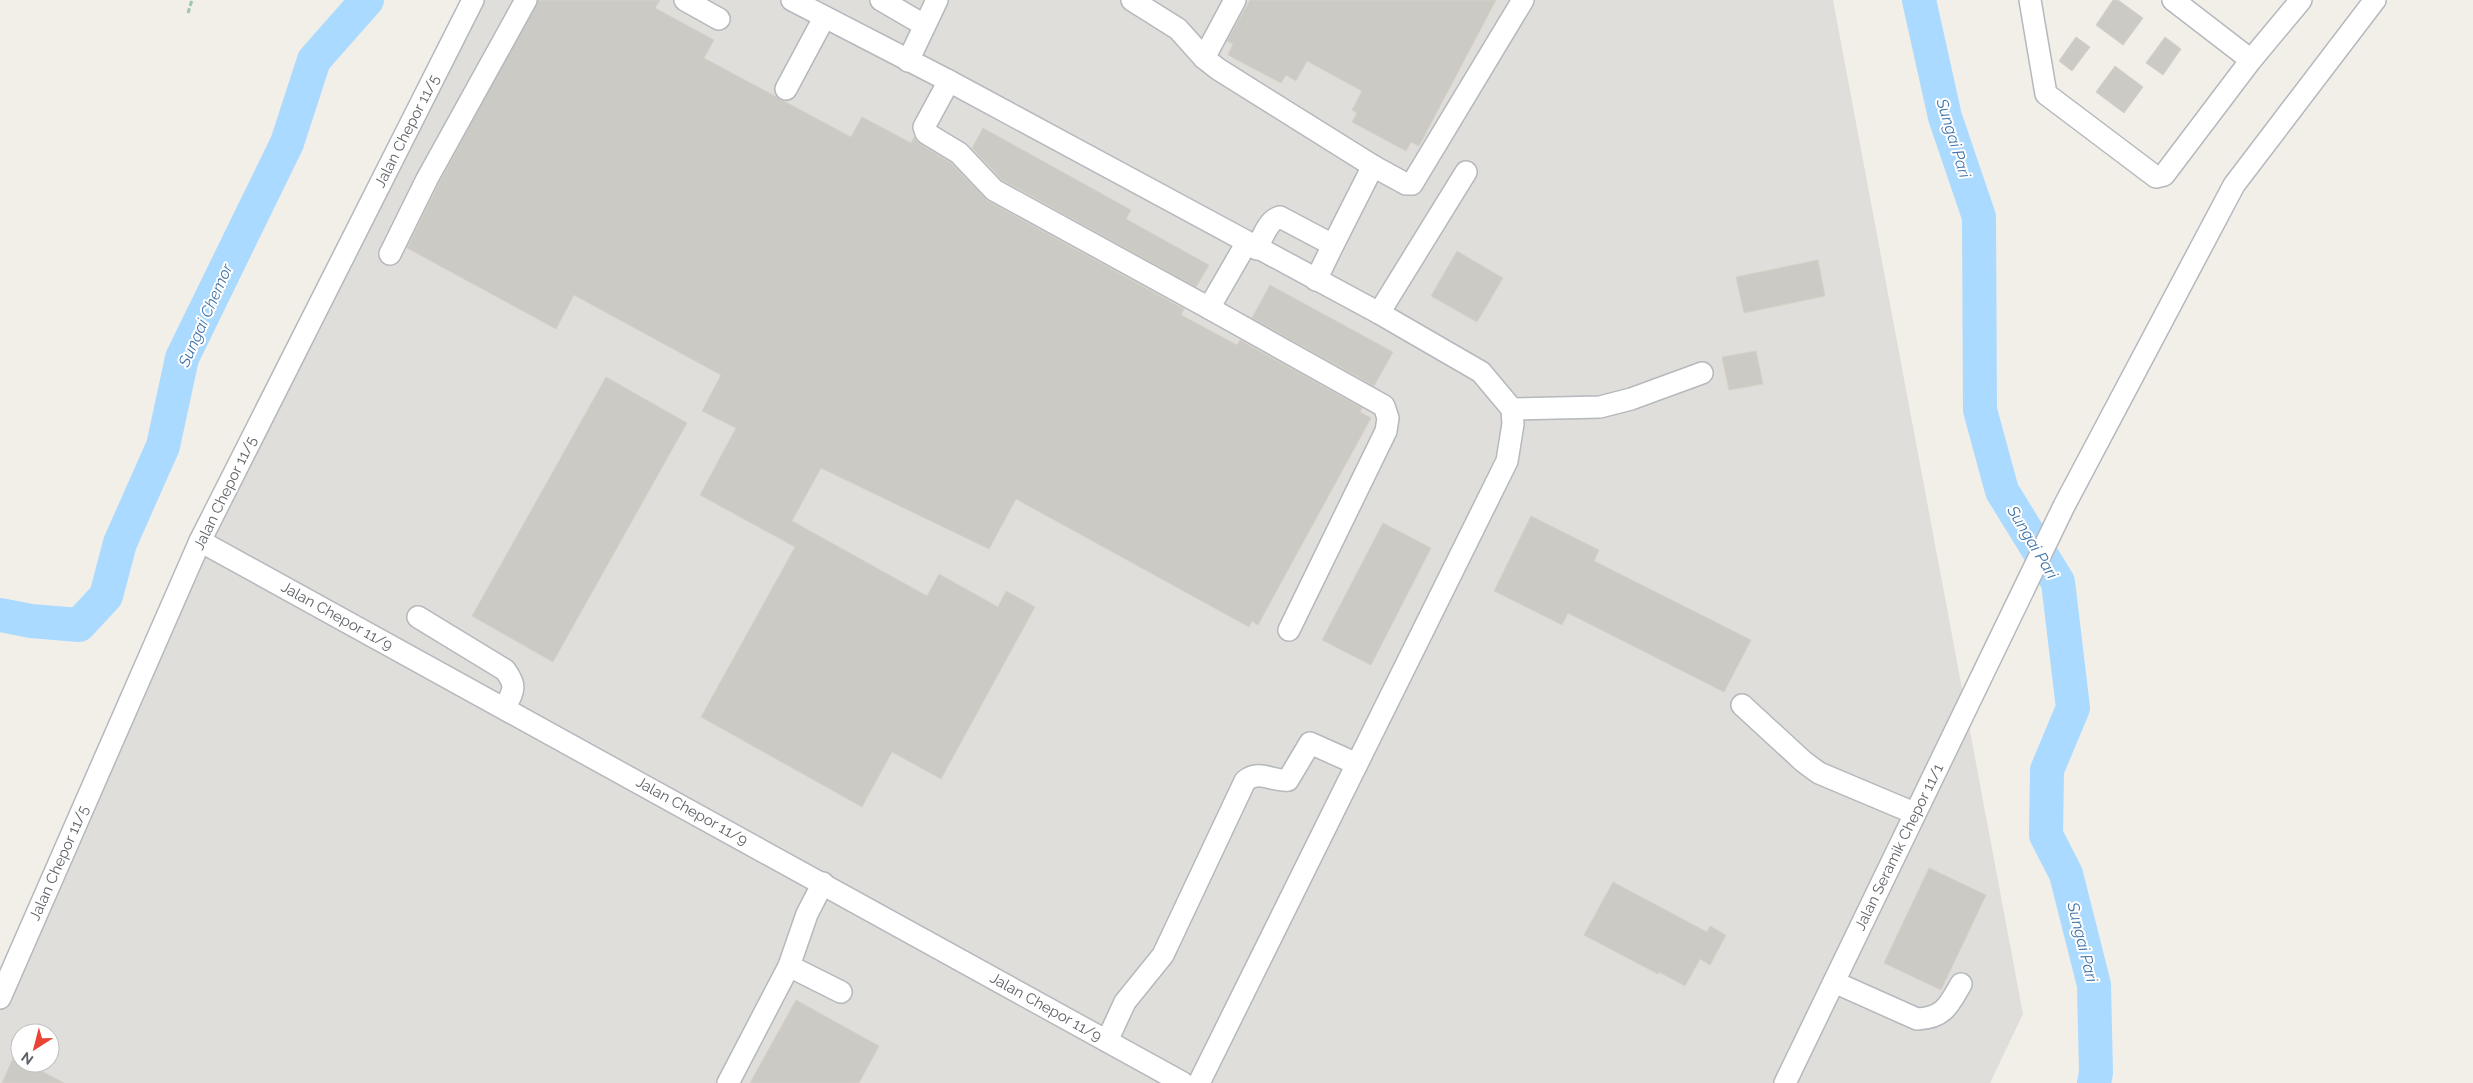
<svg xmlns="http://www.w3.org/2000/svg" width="2473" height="1083" viewBox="0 0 2473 1083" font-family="Raleway,sans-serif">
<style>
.industrial{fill:#e0deda;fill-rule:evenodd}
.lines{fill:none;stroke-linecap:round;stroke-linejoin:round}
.river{stroke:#aadaff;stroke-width:34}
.building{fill:#cccac5;stroke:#d6d1c6}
.minor-casing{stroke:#b5b8bc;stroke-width:24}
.path{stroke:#9cc7a9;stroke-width:3;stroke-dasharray:5 2.5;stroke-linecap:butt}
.minor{stroke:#fff;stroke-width:21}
.labels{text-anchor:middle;stroke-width:4;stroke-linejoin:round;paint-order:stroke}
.street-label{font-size:15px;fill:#5f6368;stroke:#fff}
.water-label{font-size:16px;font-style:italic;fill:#4174aa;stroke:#fff}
</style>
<rect width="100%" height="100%" fill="#f1efe8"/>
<path class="industrial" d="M 473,0 L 1833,0 L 2023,1014 L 1990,1083 L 0,1083 L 0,998 L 200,541 ZM 20,1033 L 50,1033 L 50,1063 L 20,1063 Z"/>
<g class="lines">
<g class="river">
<path d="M 1919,0 L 1945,117 L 1979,217 L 1980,410 L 2002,491 L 2058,582 L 2073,708 L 2047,770 L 2046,835 L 2066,874 L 2094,985 L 2096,1073 L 2094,1083"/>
<path d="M 0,615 L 31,621 L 79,625 L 106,596 L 120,543 L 163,446 L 182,358 L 287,143 L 314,60 L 367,0"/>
</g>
</g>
<g class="building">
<path d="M 538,0 L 660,0 L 655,8 L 714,40 L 704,58 L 851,137 L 862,117 L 911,143 L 914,137 L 920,144 L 951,163 L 988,201 L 1184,309 L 1181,315 L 1237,345 L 1240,340 L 1362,408 L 1360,412 L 1371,418 L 1258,625 L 1252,621 L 1249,627 L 1016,499 L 989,549 L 821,468 L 792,521 L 927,596 L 939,574 L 998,607 L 1006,591 L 1035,607 L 941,779 L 892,752 L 862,807 L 701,717 L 795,547 L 700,495 L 736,428 L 702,411 L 721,375 L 574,295 L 556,329 L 407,248 L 438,185 Z"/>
<path d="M 1250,0 L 1496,0 L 1419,146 L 1411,142 L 1406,151 L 1352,122 L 1357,113 L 1352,110 L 1362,91 L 1307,61 L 1296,81 L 1286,75 L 1281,83 L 1228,55 L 1233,44 L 1227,41 Z"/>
<path d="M 2113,0 L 2118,0 L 2143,18 L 2123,45 L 2096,25 Z"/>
<path d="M 2076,37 L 2090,47 L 2072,71 L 2059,61 Z"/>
<path d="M 2165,37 L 2181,49 L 2163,75 L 2146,63 Z"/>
<path d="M 2115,66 L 2143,87 L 2124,113 L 2096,92 Z"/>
<path d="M 983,128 L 1131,210 L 1126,219 L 1209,265 L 1196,287 L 1002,180 L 972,148 Z"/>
<path d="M 1457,251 L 1503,278 L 1477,322 L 1431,296 Z"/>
<path d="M 1818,260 L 1825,296 L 1744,313 L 1736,277 Z"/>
<path d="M 1270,285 L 1393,352 L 1374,386 L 1252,318 Z"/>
<path d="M 1756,351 L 1763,384 L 1729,390 L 1722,357 Z"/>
<path d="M 606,377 L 687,423 L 553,662 L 472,616 Z"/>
<path d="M 1531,516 L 1599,550 L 1594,561 L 1751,640 L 1724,692 L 1568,613 L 1562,625 L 1494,591 Z"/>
<path d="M 1383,523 L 1431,548 L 1371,665 L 1322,640 Z"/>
<path d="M 1929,868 L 1986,895 L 1941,990 L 1884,963 Z"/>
<path d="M 1613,882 L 1707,932 L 1710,926 L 1726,935 L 1710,965 L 1700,959 L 1685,986 L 1659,972 L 1658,974 L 1584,935 Z"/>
<path d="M 796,1000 L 879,1046 L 859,1083 L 750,1083 Z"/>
<path d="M 14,1056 L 20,1059 L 20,1063 L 27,1063 L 64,1083 L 2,1083 Z"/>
</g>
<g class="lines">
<g class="minor-casing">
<g id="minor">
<path d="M 685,0 L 719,19"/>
<path d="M 792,0 L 949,81 L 1379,313 L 1481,372 L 1512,409 L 1513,424 L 1507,461 L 1199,1083"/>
<path d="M 881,0 L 924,25"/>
<path d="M 1132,0 L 1178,29 L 1204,58 L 1218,69 L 1373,166 L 1333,245"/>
<path d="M 2030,0 L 2046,94 L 2156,177 L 2164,175 L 2251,60 L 2301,0"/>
<path d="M 2173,0 L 2251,60"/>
<path d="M 1204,58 L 1235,0"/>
<path d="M 908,61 L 937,0"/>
<path d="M 949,81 L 924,127 L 926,133 L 959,153 L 994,190 L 1209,308 L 1246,244"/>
<path d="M 786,89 L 824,18"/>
<path d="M 1373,166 L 1406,184 L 1412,184 L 1523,0"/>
<path d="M 1257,249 C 1262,238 1268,220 1280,217 L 1333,245 L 1316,280"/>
<path d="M 390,254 L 427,179 L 526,0"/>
<path d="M 1209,308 L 1384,406 L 1388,418 L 1386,431 L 1289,630"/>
<path d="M 1379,313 L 1466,172"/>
<path d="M 1512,409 L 1600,407 L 1631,399 L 1702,373"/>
<path d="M 200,541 L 1183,1083"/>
<path d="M 418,617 L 505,670 C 517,686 514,690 505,707"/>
<path d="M 1742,705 L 1804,762 L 1819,773 L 1914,813"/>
<path d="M 789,966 L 841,992"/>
<path d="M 1834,982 L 1917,1019 C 1944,1018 1949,1005 1961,984"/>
<path d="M 0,998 L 200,541 L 473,0"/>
<path d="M 1107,1041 L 1125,1002 L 1163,955 L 1245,781 C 1260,769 1272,782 1288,780 L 1310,743 L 1357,764"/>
<path d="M 728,1083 L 789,966 L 807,914 L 823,883"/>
<path d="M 1785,1083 L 2064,506 L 2234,185 L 2375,0"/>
</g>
</g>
<path class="path" d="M 188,13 L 192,0"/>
<use href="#minor" class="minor"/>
</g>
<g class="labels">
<g class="street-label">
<text transform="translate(407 131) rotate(-63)" y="5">Jalan Chepor 11/5</text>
<text transform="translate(225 493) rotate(-64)" y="5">Jalan Chepor 11/5</text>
<text transform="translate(337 616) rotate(29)" y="5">Jalan Chepor 11/9</text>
<text transform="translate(692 811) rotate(29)" y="5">Jalan Chepor 11/9</text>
<text transform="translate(1899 847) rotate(-64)" y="5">Jalan Seramik Chepor 11/1</text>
<text transform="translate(59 863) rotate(-66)" y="5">Jalan Chepor 11/5</text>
<text transform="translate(1046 1007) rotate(29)" y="5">Jalan Chepor 11/9</text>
</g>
<g class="water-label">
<text transform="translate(1954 138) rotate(73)" y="6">Sungai Pari</text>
<text transform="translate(205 315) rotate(-66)" y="6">Sungai Chemor</text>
<text transform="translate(2033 542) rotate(59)" y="6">Sungai Pari</text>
<text transform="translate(2083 942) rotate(76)" y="6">Sungai Pari</text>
</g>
</g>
<g transform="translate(35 1048) rotate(216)"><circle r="24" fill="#ffffff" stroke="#bfc1c3"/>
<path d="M0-4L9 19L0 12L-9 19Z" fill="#ea4335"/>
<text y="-8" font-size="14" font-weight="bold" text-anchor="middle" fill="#5f6368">N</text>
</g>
</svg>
